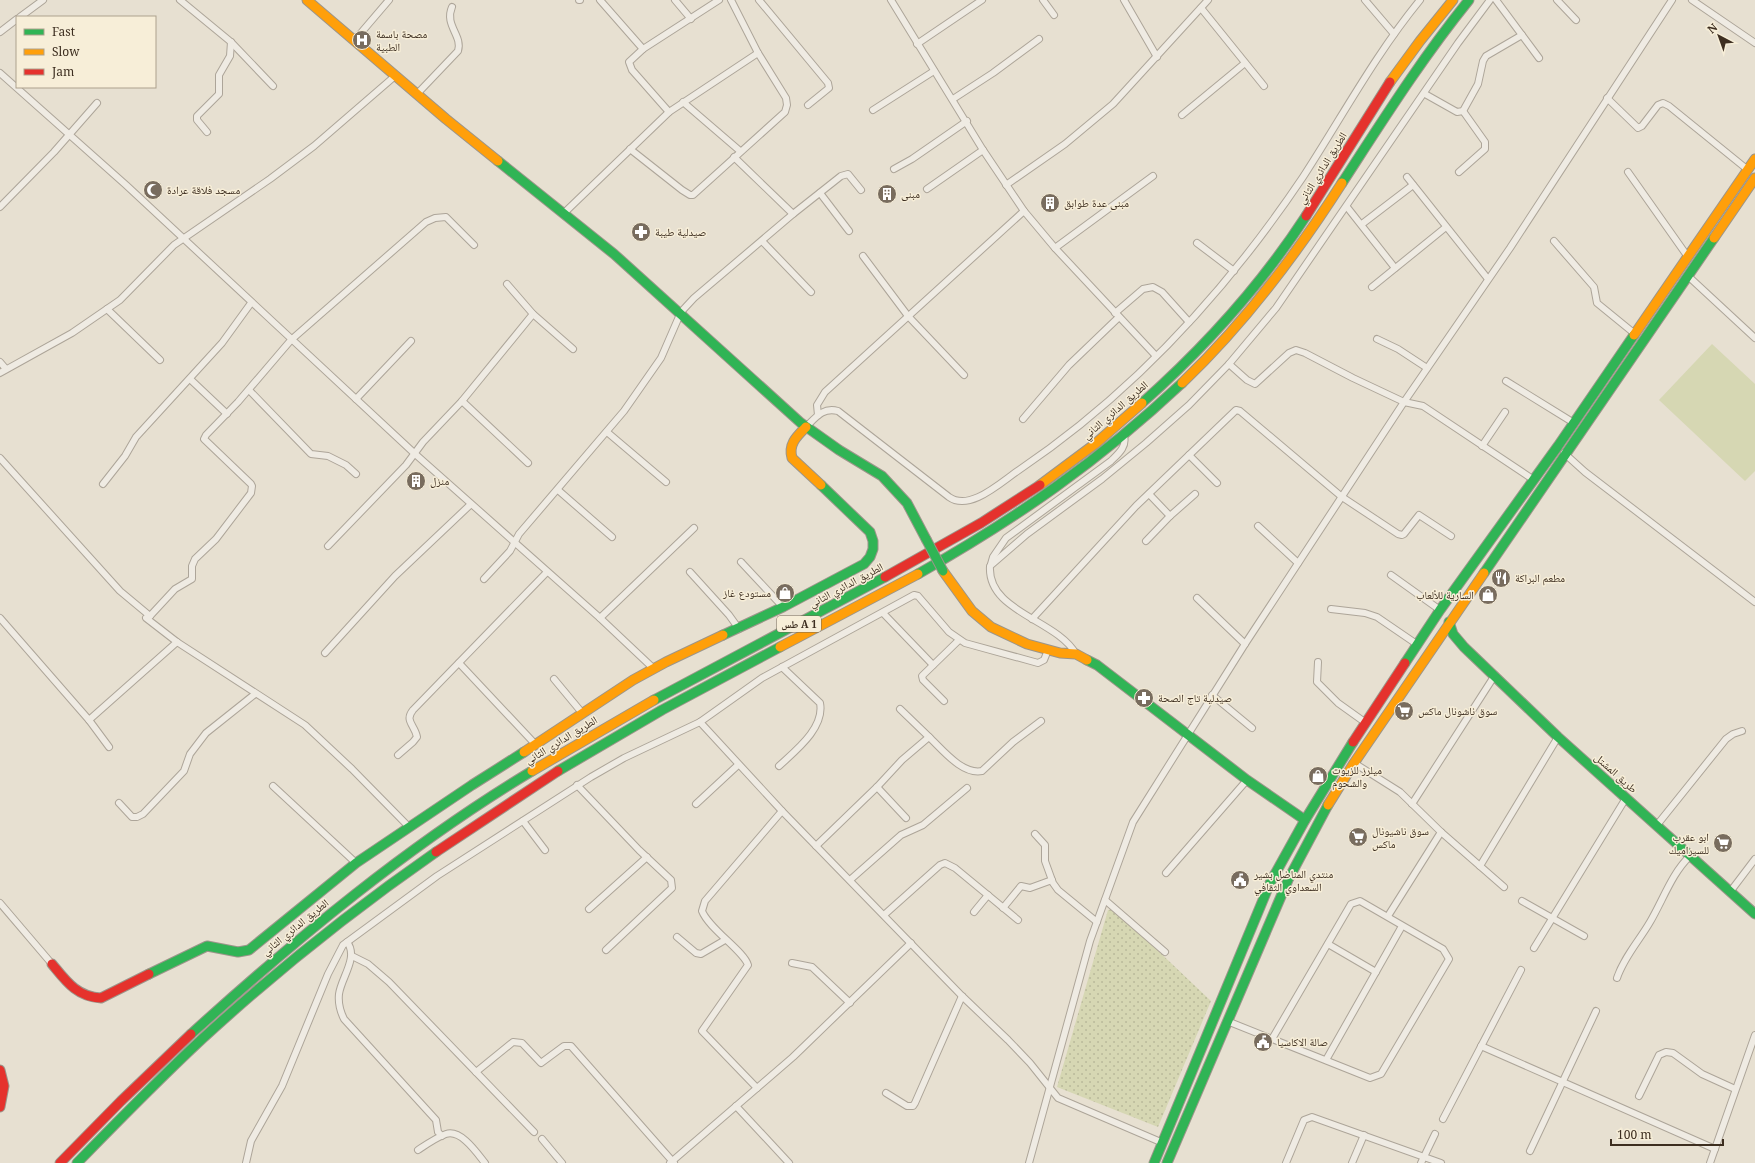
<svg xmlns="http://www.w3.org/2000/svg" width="1755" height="1163" viewBox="0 0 1755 1163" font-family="'Noto Serif','Noto Naskh Arabic',serif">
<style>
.grass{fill:url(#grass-dots)}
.park{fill:#d6d7b3}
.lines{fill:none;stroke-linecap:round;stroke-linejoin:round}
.street-casing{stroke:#ada599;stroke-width:8}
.fast-casing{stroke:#9c958a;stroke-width:11}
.slow-casing{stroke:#9c958a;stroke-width:11}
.jam-casing{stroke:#9c958a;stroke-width:11}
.street{stroke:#efebe3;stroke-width:6}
.fast{stroke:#30b455;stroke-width:9}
.slow{stroke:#ff9f0a;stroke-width:9}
.jam{stroke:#e5322d;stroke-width:9}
.fast-bridge-casing{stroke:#9c958a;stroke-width:11;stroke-linecap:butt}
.fast-bridge{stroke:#30b455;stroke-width:9}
.labels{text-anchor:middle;stroke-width:3;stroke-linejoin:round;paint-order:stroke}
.shield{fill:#f7eed8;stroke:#756857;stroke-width:1}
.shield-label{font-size:10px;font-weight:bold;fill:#3d2e20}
.poi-label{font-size:11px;fill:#3d2e20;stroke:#f7eed8;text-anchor:start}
.street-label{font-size:11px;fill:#3d2e20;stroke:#f7eed8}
</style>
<defs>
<pattern id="grass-dots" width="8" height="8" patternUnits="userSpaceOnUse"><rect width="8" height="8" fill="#d6d7b3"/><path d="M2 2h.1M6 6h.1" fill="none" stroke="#b9b99a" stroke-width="1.8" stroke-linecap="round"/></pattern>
</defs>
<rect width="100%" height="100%" fill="#e7e0d1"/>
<path class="grass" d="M 1114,909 L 1211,1001 L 1158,1127 L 1057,1087 L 1108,910 Z"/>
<path class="park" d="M 1712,344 L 1755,384 L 1755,471 L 1745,481 L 1659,400 Z"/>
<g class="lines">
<g class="street-casing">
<g id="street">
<path d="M 180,0 L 231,42 L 273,86"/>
<path d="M 579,0 L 580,0"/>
<path d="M 600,0 L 643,49"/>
<path d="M 675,0 L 691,19"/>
<path d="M 759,0 L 828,83 L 829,88 L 808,105"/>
<path d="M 891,0 L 983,150 L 1024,211 L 1055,248 L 1156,356"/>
<path d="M 1043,0 L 1054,15"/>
<path d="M 1124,0 L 1157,57"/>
<path d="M 1365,0 L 1394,34"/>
<path d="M 1496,0 L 1539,58"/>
<path d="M 1557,0 L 1576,20"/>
<path d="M 1692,0 L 1755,43"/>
<path d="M 1201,8 L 1264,86"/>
<path d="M 20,17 L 43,0"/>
<path d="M 0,32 L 17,19"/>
<path d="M 354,41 L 389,0"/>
<path d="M 917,44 L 982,0"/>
<path d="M 0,73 L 126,185 L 414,453 L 600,618 L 653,668"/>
<path d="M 417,94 L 458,51 C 463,36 444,25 452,7"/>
<path d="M 1425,94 L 1457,112 L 1463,111 L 1478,84 L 1483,61 L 1486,56 L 1522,35"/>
<path d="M 1607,98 L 1638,128 L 1642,126 L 1658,105 L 1663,103 L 1669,106 L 1748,170"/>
<path d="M 953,99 L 993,73 L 1039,39"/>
<path d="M 683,102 L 740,151"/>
<path d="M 873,110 L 934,71"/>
<path d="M 669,112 L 632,70 L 629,62 L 643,49 L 719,0"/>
<path d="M 1182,115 L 1245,63"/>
<path d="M 207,132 L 197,120 L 197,116 L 219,94 L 219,75 L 230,56 L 231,42"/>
<path d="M 630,149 L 682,190 L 690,195 L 693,195 L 785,112 L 787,105 L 786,98 L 758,53 L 731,0"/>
<path d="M 734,157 L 793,214"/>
<path d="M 894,169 L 912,159 L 967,121"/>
<path d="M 1459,172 L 1485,149 L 1485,142 L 1463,111"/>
<path d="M 1628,172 L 1688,257"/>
<path d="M 1407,177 L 1488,279"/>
<path d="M 1006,185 L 1065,144 L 1113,104 L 1208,0"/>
<path d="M 927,189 L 983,150"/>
<path d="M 820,193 L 849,231"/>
<path d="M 0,207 L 54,152 L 97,103"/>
<path d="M 1347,207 L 1395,268"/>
<path d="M 563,214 L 669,112 L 758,53"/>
<path d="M 1362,224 L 1413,185"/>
<path d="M 762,241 L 811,292"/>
<path d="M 1554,241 L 1594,287 L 1597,303 L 1635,334"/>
<path d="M 1197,243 L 1234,271"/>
<path d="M 1055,248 L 1153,176"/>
<path d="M 863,256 L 908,316 L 964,375"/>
<path d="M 1688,276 L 1755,338"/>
<path d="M 507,284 L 533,314 L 573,349"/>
<path d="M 1372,287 L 1446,227"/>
<path d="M 107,309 L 160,360"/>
<path d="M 1115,313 L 1143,289 L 1153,287 L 1162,292 L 1189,322"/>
<path d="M 1377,339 L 1398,349 L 1427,368"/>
<path d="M 0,362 L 6,369"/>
<path d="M 1229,364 L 1247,380 L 1255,384 L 1289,353 L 1296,350 L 1305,353 L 1353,378 L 1404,402 L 1423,406 L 1534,480"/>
<path d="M 0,373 L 72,333 L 120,300 L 174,245 L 270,179 L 314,146 L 395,76"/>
<path d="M 190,379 L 227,414"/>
<path d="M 1506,381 L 1574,423"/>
<path d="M 249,390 L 311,454 L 328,456 L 346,465 L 356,474"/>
<path d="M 356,399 L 411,341"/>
<path d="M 462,401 L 528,463"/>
<path d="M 818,415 L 817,405 L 825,392 L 1024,211"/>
<path d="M 1023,419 L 1069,365 L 1119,317"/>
<path d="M 806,427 C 816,417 823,407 838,411 L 949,497 C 970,512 1001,482 1019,470 C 1133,393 1227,290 1303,177 C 1342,117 1375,55 1420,0"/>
<path d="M 607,432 L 666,482"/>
<path d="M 1482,446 L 1505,412"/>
<path d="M 1564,453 L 1585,472 L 1755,602"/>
<path d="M 1189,455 L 1217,483"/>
<path d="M 0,458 L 120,591 L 150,616 L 146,618 L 177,642 L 305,725 L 352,769 L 409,827"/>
<path d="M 103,484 L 125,456 L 136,437 L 222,343 L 251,303"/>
<path d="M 558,490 L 612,537"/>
<path d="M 1149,494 L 1170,516 L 1195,494"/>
<path d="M 1258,526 L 1298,563"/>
<path d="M 1146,541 L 1170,516"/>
<path d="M 328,546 L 406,465 L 423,442 L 462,401 L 533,314"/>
<path d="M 741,562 L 783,607"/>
<path d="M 991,564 L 993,557 L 1006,538 L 1111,461 C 1118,454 1127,447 1124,436"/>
<path d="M 690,572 L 729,615 L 739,629"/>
<path d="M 1391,575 L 1440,610"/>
<path d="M 484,579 L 510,551 L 519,534 L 624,411 L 661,358 L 681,312 L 694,298 L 793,214 L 841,176 L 848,174 L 861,190"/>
<path d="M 1197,598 L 1245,644"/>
<path d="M 1331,609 L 1365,613 L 1377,617 L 1418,645"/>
<path d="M 883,613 L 933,665"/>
<path d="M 150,616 L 175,589 L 192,579 L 192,566 L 195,559 L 216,539 L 251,493 L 252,486 L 251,484 L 204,439 L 206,435 L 238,402 L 291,340 L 426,222 L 435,218 L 446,217 L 474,245"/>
<path d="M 0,618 L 89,720 L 109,747"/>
<path d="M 600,618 L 694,528"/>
<path d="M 1032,619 L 1136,506 L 1236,410 L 1240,411 L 1342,497 L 1398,534 L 1402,535 L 1404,534 L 1419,515 L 1451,536"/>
<path d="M 325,653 L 395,576 L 470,505"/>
<path d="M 1076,654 C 1056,619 987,612 990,566 L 1027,534 L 1102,479 L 1146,443 L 1189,405 L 1229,364 L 1276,308 L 1458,43 L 1490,0"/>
<path d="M 1318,662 L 1317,682 L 1338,703 L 1366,723"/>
<path d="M 459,663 L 536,745"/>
<path d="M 554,679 L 583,714"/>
<path d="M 1212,695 L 1252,728"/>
<path d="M 944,701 L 923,680 L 922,676 L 959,640"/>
<path d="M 89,720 L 177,642"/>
<path d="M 700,722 L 782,811 L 962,996 L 1008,1040 L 1030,1063 L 1058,1098 L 1163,1143"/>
<path d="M 929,737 C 942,749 962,775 982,771 L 1013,742 L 1041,721"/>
<path d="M 398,755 L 413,742 L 417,737 C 415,725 404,721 413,710 L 547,572"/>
<path d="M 1354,763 L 1400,792 L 1441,832 L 1504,887"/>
<path d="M 779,766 C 795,751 825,728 820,703 L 782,667"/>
<path d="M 577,785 L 639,850 L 671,880 L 672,888 L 606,950"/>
<path d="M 273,786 L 356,863"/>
<path d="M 877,787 L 906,818"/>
<path d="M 119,803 L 132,817 L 137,817 L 143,814 L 184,771 L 190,754 L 206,733 L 255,694"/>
<path d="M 696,804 L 738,765"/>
<path d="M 1412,804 L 1495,675"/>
<path d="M 523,821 L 545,850"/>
<path d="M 1657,825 L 1726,739 L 1733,734 L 1742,731"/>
<path d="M 1035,834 L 1045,845 L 1045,861 L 1053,883 L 1058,890 L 1097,922"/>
<path d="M 816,846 L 877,787 L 902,760 L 929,737 L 900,709"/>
<path d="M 1480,866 L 1558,737"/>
<path d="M 1166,873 L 1247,780"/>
<path d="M 850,880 L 901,835 L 923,825 L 967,788"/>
<path d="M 1730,892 L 1755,859"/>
<path d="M 1105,900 L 1165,952"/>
<path d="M 1522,901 L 1584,936"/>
<path d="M 0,903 L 52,964"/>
<path d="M 1003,908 L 1021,886 L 1030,888 L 1052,880"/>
<path d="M 589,909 L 647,857"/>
<path d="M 974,912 L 988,895"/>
<path d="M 884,915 L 940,865 L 945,863 L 955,868 L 1018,920"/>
<path d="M 1388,916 L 1441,832"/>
<path d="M 677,937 L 696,953 L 701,954 L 725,940"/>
<path d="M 347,942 C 359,957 341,978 339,994 C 338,1003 340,1011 344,1019 L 436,1120 L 438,1132 L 442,1136"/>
<path d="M 1328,944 L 1376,972"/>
<path d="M 1534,948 L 1626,798"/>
<path d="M 352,956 L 368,964 L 389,982 L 534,1132"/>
<path d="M 792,963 L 812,967 L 850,1003"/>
<path d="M 1617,978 C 1624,957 1639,941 1650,922 C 1663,900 1672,873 1690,856"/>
<path d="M 1227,1021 L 1370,1078 L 1381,1074 L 1449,959 L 1443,949 L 1360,901 L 1351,904 L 1272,1039"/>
<path d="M 1481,1046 L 1715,1149"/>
<path d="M 1326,1060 L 1402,926"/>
<path d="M 476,1072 L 513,1042 L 522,1043 L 541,1063 L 564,1046 L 571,1046 L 674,1163"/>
<path d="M 757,1088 L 702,1031 L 748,965 C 744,951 709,929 702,911 L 705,901 L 782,811"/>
<path d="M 886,1093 L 907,1106 L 913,1106 L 915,1103 L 962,996"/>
<path d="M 1639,1096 L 1659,1055 L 1666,1052 L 1673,1053 L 1702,1074 L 1735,1089"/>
<path d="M 736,1106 L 789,1163"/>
<path d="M 1443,1119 L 1521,970"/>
<path d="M 542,1139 L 562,1163"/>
<path d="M 418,1150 C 427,1144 437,1137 446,1134 C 461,1129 477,1153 485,1163"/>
<path d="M 1530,1151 L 1596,1011"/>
<path d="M 246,1163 L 251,1141 L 282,1086 L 328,974 L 343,945 L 437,876 L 591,777 L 624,758 L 700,722 L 762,678 L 914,595 L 918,596 L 949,632 L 965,643 L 1038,663 L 1044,660 L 1048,650"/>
<path d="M 670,1163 L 793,1057 L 911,943"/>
<path d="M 1029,1163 L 1090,941 L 1133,822 L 1245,644 L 1404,402 L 1510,248 L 1672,0"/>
<path d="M 1286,1163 L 1304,1120 L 1312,1117 L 1441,1163"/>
<path d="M 1352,1163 L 1364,1135"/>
<path d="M 1421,1163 L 1435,1134"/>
<path d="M 1710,1163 L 1755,1035"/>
</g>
</g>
<g class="fast-casing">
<g id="fast">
<path d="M 498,161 L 614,254 L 801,423 L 839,450 L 882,476 L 907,503 L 926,539"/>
<path d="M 1342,183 C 1383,120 1422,58 1469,0"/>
<path d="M 1142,403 C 1204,348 1261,285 1306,216"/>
<path d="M 1484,573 L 1714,238"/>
<path d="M 918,574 C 1017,518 1099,461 1182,383"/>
<path d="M 1449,622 L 1453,634 L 1464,647 L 1558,737 L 1755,914"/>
<path d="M 723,635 L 783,607 L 864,564 L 870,557 L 873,549 L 873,541 L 870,532 L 821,485"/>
<path d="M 1087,660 L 1097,665 L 1247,780 L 1305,820"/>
<path d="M 1405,663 L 1440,610 L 1558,446 L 1634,335"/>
<path d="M 654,700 L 885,577"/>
<path d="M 558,771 L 662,710 L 780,647"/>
<path d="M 149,974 L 207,946 L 238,952 L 249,950 L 356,863 L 472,785 L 524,752"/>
<path d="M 191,1034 C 297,938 409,845 532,771"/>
<path d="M 77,1163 C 118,1121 159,1079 202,1039 C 275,972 354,909 436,852"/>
<path d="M 1154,1163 L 1270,883 L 1305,820 L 1353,742"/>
<path d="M 1167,1163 L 1288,880 L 1328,805"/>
</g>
</g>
<g class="slow-casing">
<g id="slow">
<path d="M 307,0 L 446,119 L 498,161"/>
<path d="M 1390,82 L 1420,41 L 1453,0"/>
<path d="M 1714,238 L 1755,178"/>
<path d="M 1634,335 L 1755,159"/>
<path d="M 1182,383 C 1244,324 1296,255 1342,183"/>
<path d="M 806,427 C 797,436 788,444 792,458 L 821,485"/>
<path d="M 1040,485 L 1095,444 L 1142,403"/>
<path d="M 943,571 L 972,611 L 991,627 L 1027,644 L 1060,653 L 1076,654 L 1087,660"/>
<path d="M 780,647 L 918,574"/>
<path d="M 524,752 L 633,680 L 666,662 L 723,635"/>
<path d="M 532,771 L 654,700"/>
<path d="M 1328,805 L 1354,763 L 1484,573"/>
</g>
</g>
<g class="jam-casing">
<g id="jam">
<path d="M 1306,216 L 1390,82"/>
<path d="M 885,577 L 981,523 L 1040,485"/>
<path d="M 1353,742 L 1405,663"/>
<path d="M 436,852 L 558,771"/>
<path d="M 52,964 C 66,981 77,997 101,998 L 149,974"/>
<path d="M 0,1070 L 4,1086 L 0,1107"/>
<path d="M 60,1163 L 121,1101 L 191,1034"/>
</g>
</g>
<use href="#street" class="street"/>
<use href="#fast" class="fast"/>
<use href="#slow" class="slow"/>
<use href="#jam" class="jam"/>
<g class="fast-bridge-casing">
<path id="fast-bridge" d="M 926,539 L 943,571"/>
</g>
<use href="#fast-bridge" class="fast-bridge"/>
</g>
<defs>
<g id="hospital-disc" transform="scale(1)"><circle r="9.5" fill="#786c5e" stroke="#f7eed8"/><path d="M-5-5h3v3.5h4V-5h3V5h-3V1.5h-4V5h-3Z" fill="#fff"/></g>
<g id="mosque-disc" transform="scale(1)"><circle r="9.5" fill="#786c5e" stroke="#f7eed8"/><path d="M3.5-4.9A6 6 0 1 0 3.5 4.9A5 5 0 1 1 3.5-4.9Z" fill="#fff"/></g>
<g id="building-disc" transform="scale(1)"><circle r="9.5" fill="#786c5e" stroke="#f7eed8"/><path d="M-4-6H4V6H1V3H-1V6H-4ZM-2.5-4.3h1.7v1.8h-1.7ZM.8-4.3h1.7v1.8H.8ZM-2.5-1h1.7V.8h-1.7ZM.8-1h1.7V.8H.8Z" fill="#fff"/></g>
<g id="pharmacy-disc" transform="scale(1)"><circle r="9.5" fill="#786c5e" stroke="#f7eed8"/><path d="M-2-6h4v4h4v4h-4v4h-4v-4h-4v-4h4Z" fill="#fff"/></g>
<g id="restaurant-disc" transform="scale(1)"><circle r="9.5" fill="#786c5e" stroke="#f7eed8"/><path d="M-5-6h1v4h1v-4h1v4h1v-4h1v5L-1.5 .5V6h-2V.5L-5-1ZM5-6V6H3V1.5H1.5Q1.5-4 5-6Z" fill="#fff"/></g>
<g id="shop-disc" transform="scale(1)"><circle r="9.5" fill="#786c5e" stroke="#f7eed8"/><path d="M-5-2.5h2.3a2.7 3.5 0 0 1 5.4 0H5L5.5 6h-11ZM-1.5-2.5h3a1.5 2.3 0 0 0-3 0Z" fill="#fff"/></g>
<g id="supermarket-disc" transform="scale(1)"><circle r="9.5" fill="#786c5e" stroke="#f7eed8"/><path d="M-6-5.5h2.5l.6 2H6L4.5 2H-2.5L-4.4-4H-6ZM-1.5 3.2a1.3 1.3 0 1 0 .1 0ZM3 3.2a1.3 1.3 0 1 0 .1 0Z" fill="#fff"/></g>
<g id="civic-disc" transform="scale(1)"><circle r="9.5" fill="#786c5e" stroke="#f7eed8"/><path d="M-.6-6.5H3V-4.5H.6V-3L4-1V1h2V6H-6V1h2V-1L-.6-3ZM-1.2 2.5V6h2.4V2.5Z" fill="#fff"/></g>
</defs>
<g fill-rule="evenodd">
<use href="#hospital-disc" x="362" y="40"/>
<use href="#mosque-disc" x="153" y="190"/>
<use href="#building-disc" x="887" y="194"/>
<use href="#building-disc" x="1050" y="203"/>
<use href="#pharmacy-disc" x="641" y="232"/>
<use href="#building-disc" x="416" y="481"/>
<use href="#restaurant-disc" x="1501" y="578"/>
<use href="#shop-disc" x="785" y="593"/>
<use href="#shop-disc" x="1488" y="595"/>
<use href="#pharmacy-disc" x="1144" y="698"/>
<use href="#supermarket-disc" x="1404" y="711"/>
<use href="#shop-disc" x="1318" y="776"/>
<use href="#supermarket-disc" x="1358" y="837"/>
<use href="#supermarket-disc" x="1723" y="843"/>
<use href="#civic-disc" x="1240" y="880"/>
<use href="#civic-disc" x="1263" y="1042"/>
</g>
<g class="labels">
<rect class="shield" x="777" y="616" width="44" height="16" rx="3"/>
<g class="shield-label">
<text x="799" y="628">طس A 1</text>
</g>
<g class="poi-label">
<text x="376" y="38">مصحة باسمة<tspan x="376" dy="13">الطبية</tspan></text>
<text x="167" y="194">مسجد فلاقة عرادة</text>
<text x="901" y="198">مبنى</text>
<text x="1064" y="207">مبنى عدة طوابق</text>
<text x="655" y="236">صيدلية طيبة</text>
<text x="430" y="485">منزل</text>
<text x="1515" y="582">مطعم البراكة</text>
<text x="771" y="597" text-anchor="end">مستودع غاز</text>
<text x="1474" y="599" text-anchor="end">السارية للألعاب</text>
<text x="1158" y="702">صيدلية تاج الصحة</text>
<text x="1418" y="715">سوق ناشونال ماكس</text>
<text x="1332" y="774">ميلرز للزيوت<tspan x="1332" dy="13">والشحوم</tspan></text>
<text x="1372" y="835">سوق ناشيونال<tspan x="1372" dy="13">ماكس</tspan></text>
<text x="1709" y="841" text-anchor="end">ابو عقرب<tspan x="1709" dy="13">للسيراميك</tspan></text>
<text x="1254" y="878">منتدي المناضل بشير<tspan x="1254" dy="13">السعداوي الثقافي</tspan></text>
<text x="1277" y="1046">صالة الاكاسيا</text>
</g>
<g class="street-label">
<text transform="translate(1322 168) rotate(-58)" y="4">الطريق الدائري الثاني</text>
<text transform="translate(1115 410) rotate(-41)" y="4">الطريق الدائري الثاني</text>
<text transform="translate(846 585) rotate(-28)" y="4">الطريق الدائري الثاني</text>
<text transform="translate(561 740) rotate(-31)" y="4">الطريق الدائري الثاني</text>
<text transform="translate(1616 773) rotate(42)" y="4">طريق المشتل</text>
<text transform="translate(295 927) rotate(-39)" y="4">الطريق الدائري الثاني</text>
</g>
</g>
<rect x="16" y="16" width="140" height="72" fill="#f7eed8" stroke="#ada18e"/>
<rect x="24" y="29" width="20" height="6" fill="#30b455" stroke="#ada18e"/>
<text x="52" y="36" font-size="12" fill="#3d2e20">Fast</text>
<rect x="24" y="49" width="20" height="6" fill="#ff9f0a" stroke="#ada18e"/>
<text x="52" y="56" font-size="12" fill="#3d2e20">Slow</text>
<rect x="24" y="69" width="20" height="6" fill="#e5322d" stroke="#ada18e"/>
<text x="52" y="76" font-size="12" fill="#3d2e20">Jam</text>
<g transform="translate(1719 36) rotate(319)" stroke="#f7eed8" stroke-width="3" paint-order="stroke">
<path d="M0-3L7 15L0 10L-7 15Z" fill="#3d2e20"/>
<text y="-6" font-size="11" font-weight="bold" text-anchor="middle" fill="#3d2e20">N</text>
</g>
<path d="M1611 1139v6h112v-6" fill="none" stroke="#3d2e20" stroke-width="2"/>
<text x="1617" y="1139" font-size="12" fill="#3d2e20" stroke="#f7eed8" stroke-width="3" paint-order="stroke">100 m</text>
</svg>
